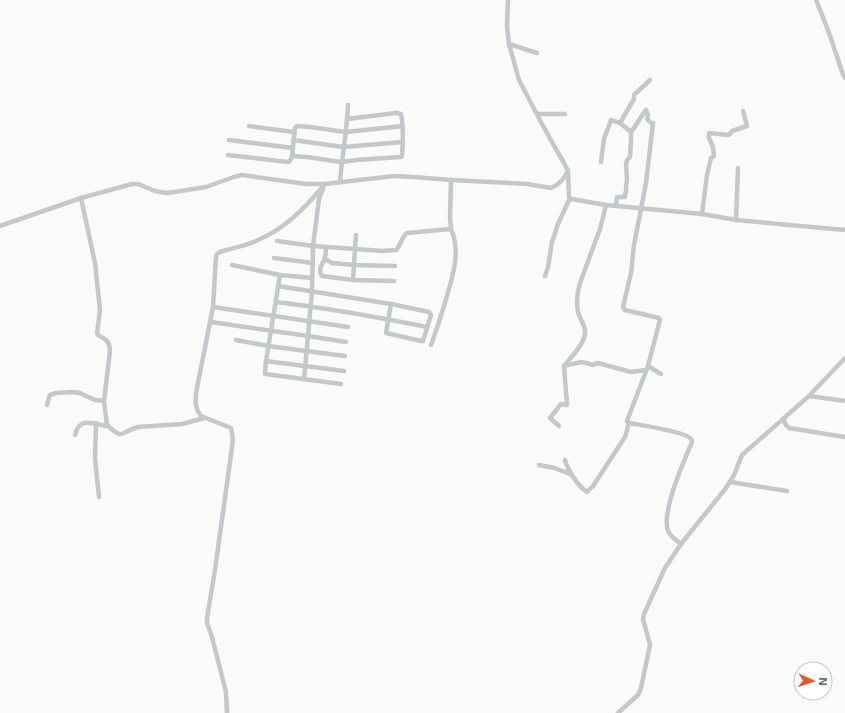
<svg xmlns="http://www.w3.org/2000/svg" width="845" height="713" viewBox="0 0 845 713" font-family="'DejaVu Sans',sans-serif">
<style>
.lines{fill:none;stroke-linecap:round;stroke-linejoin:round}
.minor{stroke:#c3c8cc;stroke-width:4.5}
</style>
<rect width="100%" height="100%" fill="#fafaf8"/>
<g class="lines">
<g class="minor">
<path d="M 816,0 C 823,17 830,34 835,51 C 839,60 840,70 845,78"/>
<path d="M 509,44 L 537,53"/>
<path d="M 538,114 L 565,114"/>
<path d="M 347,119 L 396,113 L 401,114 C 404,128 403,142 402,156 L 401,157 L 356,160 L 341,162 L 307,157 L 292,156 L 295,128 L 297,126 L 310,127 L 346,132 L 403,126"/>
<path d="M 653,123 L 646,183 L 634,245 L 631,273 L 623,307 L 625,310 L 659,318 L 660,320 L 648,366 L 627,421 L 628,423 L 630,423 C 640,425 687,432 691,439 C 692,440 692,441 692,442 C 684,461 661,512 668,531 C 671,537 677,541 681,544"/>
<path d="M 249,126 L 294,132"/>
<path d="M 631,132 L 620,123 L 634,99 L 634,95 L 650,80"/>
<path d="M 229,140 L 293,148"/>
<path d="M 293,140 L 343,147 L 403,142"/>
<path d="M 228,155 L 288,162 L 290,161 L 292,156"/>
<path d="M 601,162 L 604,139 L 611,120 L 620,123"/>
<path d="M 568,171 L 569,197 L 571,199 L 606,205 L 702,214 L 736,220 L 845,230"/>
<path d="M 340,182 C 342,156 347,131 348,105"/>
<path d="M 616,206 L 617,197 L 625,197 L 625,194 L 626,192 L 626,187 L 627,179 L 626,165 L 627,160 L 630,157 L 631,141 L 631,132 C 637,125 640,117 646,110 L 648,115 L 647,119 L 653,125"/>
<path d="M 702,214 L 707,175 L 711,158 L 714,156 L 713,147 L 709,138 L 709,133 L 728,135 L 730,134 L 732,131 L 747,126 L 743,111"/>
<path d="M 736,220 L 738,168"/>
<path d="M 0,226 L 81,198 L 132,184 L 138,184 L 155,191 L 166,193 L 174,192 L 206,187 L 234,177 L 242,175 L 306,184 L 325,184 L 394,176 L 413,177 L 451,180 L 527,184 L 551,188 L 557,185 L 563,179 L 568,171 L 564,163 L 557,151 L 542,124 L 519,80 L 509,44 L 507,26 L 508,0"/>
<path d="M 451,229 L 450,218 L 451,180"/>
<path d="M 277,241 L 313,246 L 355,249 L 356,235"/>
<path d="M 326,247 C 326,250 326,254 325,257 C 323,265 317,268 322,276 L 353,280 L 394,281"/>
<path d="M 274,258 L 313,263"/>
<path d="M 325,259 L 332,263 L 354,265 L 395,266"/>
<path d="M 232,265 L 280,275 L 312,278"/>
<path d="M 280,275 L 266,361 L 265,372 L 265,374 L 341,384"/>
<path d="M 545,276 L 548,267 L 552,242 L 558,224 L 570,198"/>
<path d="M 353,280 L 355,249 L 383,251 L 396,250 C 401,246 401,237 407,233 L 451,229 C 462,254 451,282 444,306 C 440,319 436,332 431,345"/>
<path d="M 278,286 L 391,304 L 429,312 L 431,315 L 423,341 L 421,341 L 386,333 L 391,304"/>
<path d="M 276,302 C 327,308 377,317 427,327"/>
<path d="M 213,307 L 348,327"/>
<path d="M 211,322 L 308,336 L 312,291 L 313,246 L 319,199 L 323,189"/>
<path d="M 236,340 L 268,346 L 345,356"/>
<path d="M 266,361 L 344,371"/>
<path d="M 564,366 C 571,357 581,348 584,338 C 587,328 583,325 580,317 C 575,307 577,294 580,283 L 600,229 L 606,205"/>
<path d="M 648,366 L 661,374"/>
<path d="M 304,379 L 308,336 L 346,342"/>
<path d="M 809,396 L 845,401"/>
<path d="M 47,405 L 49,397 L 50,395 L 56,393 L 72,392 L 80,393 L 95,400 L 104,401"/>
<path d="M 783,419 L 786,425 L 789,428 L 845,437"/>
<path d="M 96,423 L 95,459 L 99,497"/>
<path d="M 107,425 C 124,441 120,432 138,427 L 182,424 L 204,418"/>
<path d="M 559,426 L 550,418 L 561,404 L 567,405 L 564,366 C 576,364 581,359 592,365 L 598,363 L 631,372 L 646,370"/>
<path d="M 75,435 C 79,417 92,423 106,426 L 107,425 L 104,401 L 110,351 C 109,339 107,341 98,335 L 97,333 L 100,310 L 95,263 L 81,198"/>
<path d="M 565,460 C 567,469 578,486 587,492 L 593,486 L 625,437 L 629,423"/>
<path d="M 539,465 L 555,468 L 572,475"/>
<path d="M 730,482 L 787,491"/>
<path d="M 227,713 L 226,692 L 212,637 L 207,623 L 207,618 L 215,570 L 233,440 L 231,428 L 201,416 C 194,408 195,397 197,388 L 213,307 L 216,257 L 217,254 L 220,252 C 232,248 245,246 256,241 C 285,229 306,207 325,184"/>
<path d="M 618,713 L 638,695 L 641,688 L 650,645 L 643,619 L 644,614 L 665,568 L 681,544 L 726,488 L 734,475 L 742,455 L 809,396 L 845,358"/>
</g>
</g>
<g transform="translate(813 681) rotate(93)"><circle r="19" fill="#ffffff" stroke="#c1c8cd"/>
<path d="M0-3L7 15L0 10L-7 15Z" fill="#e4572e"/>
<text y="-6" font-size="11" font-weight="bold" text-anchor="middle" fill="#657683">N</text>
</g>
</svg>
